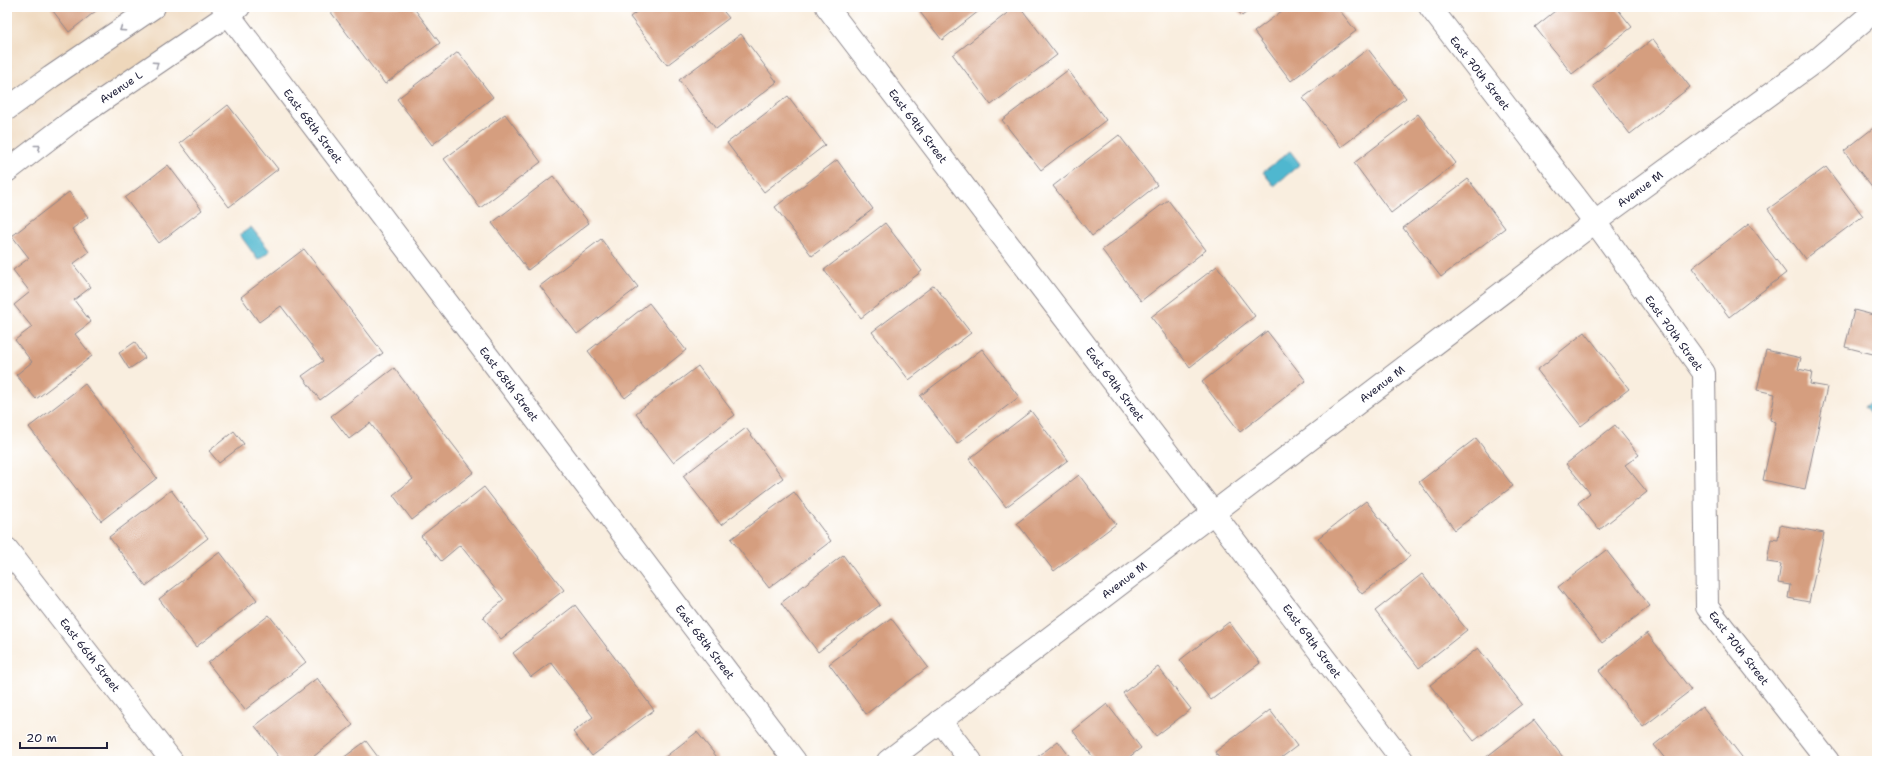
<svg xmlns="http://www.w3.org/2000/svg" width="1884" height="768" viewBox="0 0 1884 768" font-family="'Shantell Sans',sans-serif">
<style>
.built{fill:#eed7bb}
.water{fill:#50b7cf;stroke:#396c85}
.building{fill:#d59e7f}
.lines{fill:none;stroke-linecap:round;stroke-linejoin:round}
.street-casing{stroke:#8e888d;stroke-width:24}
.street{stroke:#fff;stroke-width:22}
.oneway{stroke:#9c9ca7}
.labels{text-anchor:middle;stroke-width:4;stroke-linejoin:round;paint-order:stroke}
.street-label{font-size:11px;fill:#22223b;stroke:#fff}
</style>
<rect width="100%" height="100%" fill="#fff"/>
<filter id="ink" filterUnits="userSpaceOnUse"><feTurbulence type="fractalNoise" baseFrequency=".025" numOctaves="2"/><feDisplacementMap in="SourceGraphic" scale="8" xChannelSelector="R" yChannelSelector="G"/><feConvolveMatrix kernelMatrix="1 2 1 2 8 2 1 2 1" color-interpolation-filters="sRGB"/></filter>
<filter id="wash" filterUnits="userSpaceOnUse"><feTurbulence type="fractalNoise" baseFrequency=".012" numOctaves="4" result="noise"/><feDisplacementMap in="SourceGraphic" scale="16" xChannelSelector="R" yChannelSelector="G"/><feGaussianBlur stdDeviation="0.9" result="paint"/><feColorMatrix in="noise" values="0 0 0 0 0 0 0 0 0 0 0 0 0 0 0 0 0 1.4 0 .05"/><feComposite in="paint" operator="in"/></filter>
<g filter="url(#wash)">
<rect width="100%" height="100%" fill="#f9eedf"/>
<path class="built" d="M 7,7 L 239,7 L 7,161 Z"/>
<g class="water">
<path d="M 1290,151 L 1300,164 L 1274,186 L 1263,172 Z"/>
<path d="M 251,227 L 270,251 L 258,260 L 240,235 Z"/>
<path d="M 1877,396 L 1877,422 L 1864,407 Z"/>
</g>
<g id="blocks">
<g class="building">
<path d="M 50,7 L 101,7 L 69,32 Z"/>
<path d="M 327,7 L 413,7 L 440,43 L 385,84 Z"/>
<path d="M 643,7 L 720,7 L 729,18 L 667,65 L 630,17 Z"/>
<path d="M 916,7 L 984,7 L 942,40 Z"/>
<path d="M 1015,7 L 1020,7 L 1057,55 L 991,105 L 953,55 Z"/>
<path d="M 1235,7 L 1253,7 L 1242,16 Z"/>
<path d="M 1287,7 L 1337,7 L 1356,31 L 1291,81 L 1254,32 Z"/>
<path d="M 1560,7 L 1616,7 L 1632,27 L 1572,74 L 1535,27 Z"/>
<path d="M 741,34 L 777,82 L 716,129 L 679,80 Z"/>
<path d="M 1653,39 L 1690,87 L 1630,134 L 1593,86 Z"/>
<path d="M 1368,49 L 1406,98 L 1341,147 L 1303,98 Z"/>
<path d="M 458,52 L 493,97 L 432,145 L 397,99 Z"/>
<path d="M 1068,70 L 1106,120 L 1041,170 L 1002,120 Z"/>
<path d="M 788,96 L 825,145 L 764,192 L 727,143 Z"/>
<path d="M 228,105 L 278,169 L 229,207 L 180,143 Z"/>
<path d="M 505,114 L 541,162 L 480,208 L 444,159 Z"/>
<path d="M 1418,114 L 1456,163 L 1391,213 L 1354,163 Z"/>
<path d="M 1877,125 L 1877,194 L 1844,151 Z"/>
<path d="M 1119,135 L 1157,185 L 1092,236 L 1053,186 Z"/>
<path d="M 837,160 L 873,209 L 812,256 L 775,207 Z"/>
<path d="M 168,165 L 202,210 L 159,243 L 125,198 Z"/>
<path d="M 1826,167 L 1863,216 L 1805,259 L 1768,209 Z"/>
<path d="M 553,176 L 589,223 L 528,270 L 492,223 Z"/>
<path d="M 1468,179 L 1505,228 L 1441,277 L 1403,228 Z"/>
<path d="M 69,192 L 88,217 L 72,229 L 89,252 L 73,264 L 91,287 L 74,300 L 91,322 L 75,334 L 92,356 L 36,399 L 16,375 L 32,362 L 15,340 L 32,327 L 14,305 L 30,292 L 13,270 L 29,258 L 12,236 Z"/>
<path d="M 1168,200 L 1206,250 L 1141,301 L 1102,250 Z"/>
<path d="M 885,223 L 922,271 L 861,318 L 824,270 Z"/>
<path d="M 1749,224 L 1786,273 L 1729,317 L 1692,268 Z"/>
<path d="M 601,239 L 638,287 L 577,334 L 540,286 Z"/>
<path d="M 304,249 L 383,353 L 320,400 L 302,376 L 323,361 L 281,306 L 259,322 L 241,297 Z"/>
<path d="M 1217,266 L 1255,316 L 1190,367 L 1151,317 Z"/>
<path d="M 934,285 L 971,333 L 909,380 L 872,332 Z"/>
<path d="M 649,303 L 686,350 L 625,398 L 588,351 Z"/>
<path d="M 1854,310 L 1877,316 L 1877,355 L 1845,347 Z"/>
<path d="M 1267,331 L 1306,381 L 1240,432 L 1202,382 Z"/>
<path d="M 1585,332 L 1629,389 L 1581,426 L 1537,370 Z"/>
<path d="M 135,342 L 145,358 L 129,369 L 119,353 Z"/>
<path d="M 982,349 L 1019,397 L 957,444 L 920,396 Z"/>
<path d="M 1766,350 L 1801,358 L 1798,369 L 1812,372 L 1810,384 L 1827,387 L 1805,489 L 1763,480 L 1776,422 L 1770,420 L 1775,394 L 1757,390 Z"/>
<path d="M 698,366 L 735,415 L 673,462 L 636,413 Z"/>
<path d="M 394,368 L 474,472 L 412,520 L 393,495 L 413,479 L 370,423 L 349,439 L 331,416 Z"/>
<path d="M 85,384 L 157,478 L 101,521 L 29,427 Z"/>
<path d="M 1031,411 L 1068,460 L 1006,507 L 969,459 Z"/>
<path d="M 1615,425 L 1639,455 L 1625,465 L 1647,492 L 1599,530 L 1578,503 L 1590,493 L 1566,464 Z"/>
<path d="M 746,428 L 783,478 L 721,525 L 683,476 Z"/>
<path d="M 234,431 L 244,444 L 219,463 L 209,451 Z"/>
<path d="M 1476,438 L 1513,486 L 1455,530 L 1419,482 Z"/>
<path d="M 1079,475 L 1116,524 L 1054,571 L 1017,523 Z"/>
<path d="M 484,487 L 564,590 L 501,639 L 483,617 L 504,600 L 460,545 L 441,561 L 421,536 Z"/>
<path d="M 171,490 L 208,538 L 146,586 L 109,537 Z"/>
<path d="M 794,492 L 831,541 L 769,588 L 731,539 Z"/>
<path d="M 1366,501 L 1410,556 L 1362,594 L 1318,538 Z"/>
<path d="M 1780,525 L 1824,533 L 1809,602 L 1788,598 L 1790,585 L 1778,583 L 1781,564 L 1767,562 L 1771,539 L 1778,540 Z"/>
<path d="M 1606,550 L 1650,606 L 1602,643 L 1558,587 Z"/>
<path d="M 220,552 L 257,600 L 196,647 L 159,599 Z"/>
<path d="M 843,555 L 880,605 L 818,652 L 781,603 Z"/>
<path d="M 1422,574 L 1467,630 L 1419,668 L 1375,611 Z"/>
<path d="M 575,605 L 654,710 L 592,756 L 573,732 L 593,717 L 551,662 L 531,677 L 513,653 Z"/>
<path d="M 269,615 L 306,662 L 245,710 L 208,663 Z"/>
<path d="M 891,618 L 928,667 L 866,714 L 829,664 Z"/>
<path d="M 1229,622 L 1260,663 L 1211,700 L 1180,660 Z"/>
<path d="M 1647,633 L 1691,690 L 1643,727 L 1599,671 Z"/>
<path d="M 1478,648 L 1522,704 L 1474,741 L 1430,685 Z"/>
<path d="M 1158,667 L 1191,709 L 1156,736 L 1123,693 Z"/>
<path d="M 317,678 L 353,725 L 308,761 L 282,761 L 255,726 Z"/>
<path d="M 1107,704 L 1141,748 L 1124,761 L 1096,761 L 1073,731 Z"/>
<path d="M 1702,707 L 1725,735 L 1745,761 L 1667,761 L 1654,745 Z"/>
<path d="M 1270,710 L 1297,746 L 1277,761 L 1221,761 L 1215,752 Z"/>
<path d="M 1534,720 L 1566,761 L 1488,761 L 1485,758 Z"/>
<path d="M 697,732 L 720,761 L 660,761 L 674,750 Z"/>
<path d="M 366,741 L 381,761 L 339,761 Z"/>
<path d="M 1058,741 L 1073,761 L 1031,761 L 1040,755 Z"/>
</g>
</g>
</g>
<g filter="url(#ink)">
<use href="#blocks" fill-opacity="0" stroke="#8e888d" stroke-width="1"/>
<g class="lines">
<g class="street-casing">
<g id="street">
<path d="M 223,7 L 795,761"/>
<path d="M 827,7 L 1403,761"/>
<path d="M 1430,7 L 1595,222 L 1704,373 L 1707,607 L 1828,761"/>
<path d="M 7,109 L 51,77 L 154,7"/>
<path d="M 7,171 L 72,121 L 239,7"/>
<path d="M 7,549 L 172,761"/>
<path d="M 940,721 L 971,761"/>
<path d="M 888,761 L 1595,222 L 1817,60 L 1877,9"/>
</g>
</g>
<use href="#street" class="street"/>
</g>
<defs><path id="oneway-chevron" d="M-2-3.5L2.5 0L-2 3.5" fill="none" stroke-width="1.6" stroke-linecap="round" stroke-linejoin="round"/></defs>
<g class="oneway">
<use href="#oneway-chevron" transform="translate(122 29) rotate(146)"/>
<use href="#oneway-chevron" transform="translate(156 64) rotate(-34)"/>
<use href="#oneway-chevron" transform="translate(38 147) rotate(-38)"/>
</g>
</g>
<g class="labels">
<g class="street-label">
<text transform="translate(1480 73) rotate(52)" y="4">East 70th Street</text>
<text transform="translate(121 87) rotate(-34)" y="4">Avenue L</text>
<text transform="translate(313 126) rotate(53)" y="4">East 68th Street</text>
<text transform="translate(918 126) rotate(53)" y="4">East 69th Street</text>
<text transform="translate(1640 189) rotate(-36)" y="4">Avenue M</text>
<text transform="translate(1674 333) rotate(54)" y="4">East 70th Street</text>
<text transform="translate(509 384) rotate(53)" y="4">East 68th Street</text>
<text transform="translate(1115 384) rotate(53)" y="4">East 69th Street</text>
<text transform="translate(1382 384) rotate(-37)" y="4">Avenue M</text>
<text transform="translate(1124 580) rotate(-37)" y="4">Avenue M</text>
<text transform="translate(1312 641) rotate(53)" y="4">East 69th Street</text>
<text transform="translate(705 642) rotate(53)" y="4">East 68th Street</text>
<text transform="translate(1739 648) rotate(52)" y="4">East 70th Street</text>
<text transform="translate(90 655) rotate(52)" y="4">East 66th Street</text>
</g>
</g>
<rect width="1884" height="768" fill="none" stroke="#fff" stroke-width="24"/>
<path d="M20 742v6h87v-6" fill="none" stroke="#22223b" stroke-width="2"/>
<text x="26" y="742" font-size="12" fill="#22223b" stroke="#ffffff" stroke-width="3" paint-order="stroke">20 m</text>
</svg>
